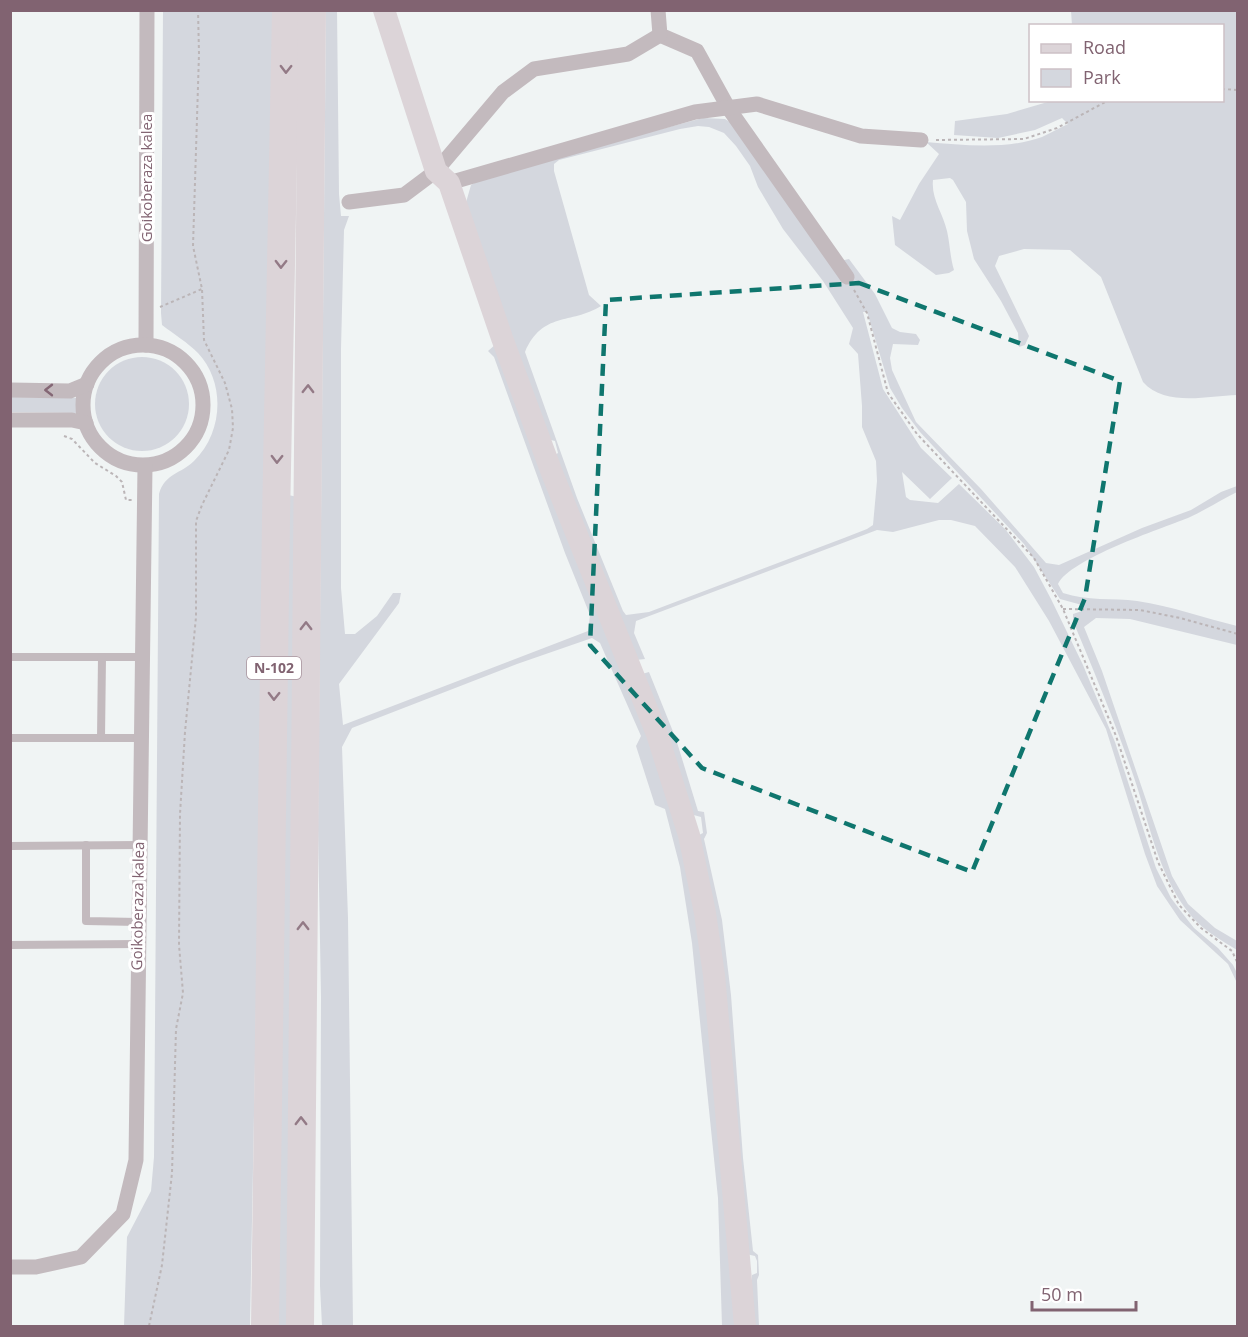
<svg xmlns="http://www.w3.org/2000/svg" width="1248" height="1337" viewBox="0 0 1248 1337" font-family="'Open Sans',sans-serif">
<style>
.green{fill:#d4d7de;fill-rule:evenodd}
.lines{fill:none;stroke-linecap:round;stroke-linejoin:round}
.path{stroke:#bbb5b7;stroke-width:2;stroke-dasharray:3 3;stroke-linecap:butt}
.lane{stroke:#c3babe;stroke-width:8}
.street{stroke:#c3babe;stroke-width:15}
.secondary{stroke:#dcd4d8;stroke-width:22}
.highway{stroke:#dcd4d8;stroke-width:28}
.oneway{stroke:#937a86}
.oneway2{stroke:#846775}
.marked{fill:none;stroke:#0f766e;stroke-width:4.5;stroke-dasharray:12 8;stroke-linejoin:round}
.labels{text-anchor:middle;stroke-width:6;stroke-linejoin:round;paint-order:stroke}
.shield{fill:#fff;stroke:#a7929c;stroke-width:1.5}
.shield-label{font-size:14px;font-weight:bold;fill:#816371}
.street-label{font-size:15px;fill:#816371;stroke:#fff}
</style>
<rect width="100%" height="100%" fill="#f0f4f4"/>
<g class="green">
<path d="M 337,10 L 339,194 L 341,216 L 349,216 L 344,230 L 341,349 L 341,588 L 345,634 L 355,634 L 377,616 L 393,593 L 401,593 L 399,603 L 339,684 L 343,725 L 588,631 L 590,615 L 565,553 L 494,357 L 488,351 L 496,344 L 641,714 L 677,823 L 700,934 L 737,1326 L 722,1326 L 718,1198 L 692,943 L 680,867 L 665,809 L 655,805 L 636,746 L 641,736 L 600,643 L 592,638 L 517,664 L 352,728 L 342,747 L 348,918 L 353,1326 L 322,1326 L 320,1286 L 321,997 L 318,829 L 326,11 Z"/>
<path d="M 163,11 L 275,11 L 250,1326 L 124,1326 L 127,1237 L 151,1191 L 154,1157 L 159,494 C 165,473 181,474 194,461 C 223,433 226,383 198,353 C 188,343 174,334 162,325 L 161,313 Z"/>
<path d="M 1071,11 L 1237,11 L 1237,395 C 1207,396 1165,407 1143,382 L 1101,277 L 1070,250 L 1024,249 L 999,256 L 995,266 L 1029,336 L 1025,345 L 1019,347 L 1018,333 L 1001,301 L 974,259 L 967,231 L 966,202 L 953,180 L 950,178 L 933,180 C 931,199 943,213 947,231 C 950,244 950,257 954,270 L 949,273 L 936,275 L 895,245 L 892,216 L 900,220 L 919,184 L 939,154 L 926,142 C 963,145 1006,150 1042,137 C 1051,133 1059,128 1068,124 L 1062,118 L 1035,130 L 998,138 L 954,135 L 955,121 L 1007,114 L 1051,101 L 1222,100 L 1222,26 L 1072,25 Z"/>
<path d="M 703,118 L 725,119 L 733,124 L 830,263 L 849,259 L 875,294 L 892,328 L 900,332 L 916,334 L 920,340 L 918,345 L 893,344 L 890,358 L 892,370 L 916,422 L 981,489 L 1046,563 L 1059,565 L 1142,528 L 1191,510 L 1221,492 L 1237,486 L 1237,492 C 1221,500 1205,510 1188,518 C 1160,529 1070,559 1058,584 L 1063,593 C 1087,601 1113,598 1137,601 C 1172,606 1204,618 1237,626 L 1237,645 L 1130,619 L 1096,618 L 1084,627 L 1102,671 L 1172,876 L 1188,904 L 1215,928 L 1237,941 L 1237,950 C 1222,941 1205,931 1193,918 C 1156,875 1149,817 1130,766 C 1113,717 1093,669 1073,621 L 1073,614 L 1082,611 L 1082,605 L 1060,599 L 1024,544 L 920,432 L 902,408 L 890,388 L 867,312 L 863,312 L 883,389 L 921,448 L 952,478 L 930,499 L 902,472 L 906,497 L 910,500 L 938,503 L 959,484 L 1005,529 L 1034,567 L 1051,599 L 1083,665 L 1115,742 L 1156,868 L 1171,898 L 1183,914 L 1194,928 L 1218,948 L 1233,965 L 1237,973 L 1237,983 L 1228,964 L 1180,920 L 1157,886 L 1145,854 L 1106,729 L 1049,621 L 1015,567 L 975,526 L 951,520 L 939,520 L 893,532 L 877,530 L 636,621 L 634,633 L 645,659 L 636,660 L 553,456 L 558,453 L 555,441 L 547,439 L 465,206 L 471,185 L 488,175 ZM 698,126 L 709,127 L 724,133 L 736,146 L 750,166 L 758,187 L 783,229 L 823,281 L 853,328 L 849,344 L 858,354 L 862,406 L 862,427 L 876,461 L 877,481 L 873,525 L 867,529 L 844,538 L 649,612 L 626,615 L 623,611 L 577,498 L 525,352 C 543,311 570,325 601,306 L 589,295 L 554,171 L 554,164 L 559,160 L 680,129 Z"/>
<circle cx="142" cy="404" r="47"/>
<path d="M 11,397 L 77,398 L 77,413 L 11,412 Z"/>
<path d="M 288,495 L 298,497 L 291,1326 L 276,1326 Z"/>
<path d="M 649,672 L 676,739 L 698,811 L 704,812 L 707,833 L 704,839 L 722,920 L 731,995 L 743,1158 L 753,1251 L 758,1255 L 759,1275 L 757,1280 L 759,1326 L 752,1326 L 752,1275 L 757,1273 L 757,1261 L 755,1256 L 746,1254 L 699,835 L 703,833 L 701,817 L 690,814 L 642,674 Z"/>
</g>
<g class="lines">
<g class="path">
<path d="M 1222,89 L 1238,90"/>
<path d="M 936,140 L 1024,139 L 1057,128 L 1109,100"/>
<path d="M 854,290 L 867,313 L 888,393 L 917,434 L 1034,558 L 1063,609 L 1116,736 L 1158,862 L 1179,905 L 1201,928 L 1232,951 L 1238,964"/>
<path d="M 160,307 L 202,289"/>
<path d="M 64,436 L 72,439 L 95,463 L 116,476 L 122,482 L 126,500 L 132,500"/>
<path d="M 1063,609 L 1140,610 L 1180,618 L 1238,634"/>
<path d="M 149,1326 L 162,1265 L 172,1173 L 176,1029 L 183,993 L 179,945 L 180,814 L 185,732 L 196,617 L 196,521 L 202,505 L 229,450 L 233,428 L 232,409 L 225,383 L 204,340 L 202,289 L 193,246 L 199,54 L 198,10"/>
</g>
<g class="lane">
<path d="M 10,657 L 143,657"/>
<path d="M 10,738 L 141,738"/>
<path d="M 101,738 L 102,657"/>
<path d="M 86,845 L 86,921 L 138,922"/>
<path d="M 10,846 L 139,845"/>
<path d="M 10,945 L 138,944"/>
</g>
<g class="street">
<path d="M 658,10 L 660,35 L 697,51 L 729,109 L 847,277"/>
<path d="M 449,183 L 695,112 L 757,104 L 861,136 L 921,140"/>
<path d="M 349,202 L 404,195 L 436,171 L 503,92 L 534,69 L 628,54 L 660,35"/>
<path d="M 146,345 L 147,10"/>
<circle cx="143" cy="405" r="60"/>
<path d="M 10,390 L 70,391 L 87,384"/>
<path d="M 10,420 L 72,420 L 86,423"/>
<path d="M 10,1267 L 36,1267 L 81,1257 L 123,1214 L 136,1160 L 145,466"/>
</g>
<path class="secondary" d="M 384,10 L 436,171 L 449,183 L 502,338 L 552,473 L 657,734 L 689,835 L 705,913 L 714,975 L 745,1326"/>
<g class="highway">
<path d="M 265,1326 L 276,519 L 286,10"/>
<path d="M 300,1326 L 312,10"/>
</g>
</g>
<defs><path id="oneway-chevron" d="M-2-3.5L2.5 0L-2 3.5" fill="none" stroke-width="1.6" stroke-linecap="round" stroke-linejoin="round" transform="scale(1.5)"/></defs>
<g class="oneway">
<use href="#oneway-chevron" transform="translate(286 69) rotate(91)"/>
<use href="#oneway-chevron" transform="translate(281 264) rotate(91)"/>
<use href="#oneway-chevron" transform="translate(308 389) rotate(-89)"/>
<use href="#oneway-chevron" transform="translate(277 459) rotate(91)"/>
<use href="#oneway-chevron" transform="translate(306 626) rotate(-90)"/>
<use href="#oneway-chevron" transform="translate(274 696) rotate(91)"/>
<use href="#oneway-chevron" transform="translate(303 926) rotate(-90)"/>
<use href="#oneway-chevron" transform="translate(301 1121) rotate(-90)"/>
</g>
<use class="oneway2" href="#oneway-chevron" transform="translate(49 390) rotate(-180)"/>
<path class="marked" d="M 859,283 L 1120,381 L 1085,598 L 972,872 L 702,768 L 590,645 L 606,300 Z"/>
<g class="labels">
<rect class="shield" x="247" y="657" width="54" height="22" rx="4.5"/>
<g class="shield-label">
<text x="274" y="673">N-102</text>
</g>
<g class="street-label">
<text transform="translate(147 178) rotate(-90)" y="5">Goikoberaza kalea</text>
<text transform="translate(138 906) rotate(-89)" y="5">Goikoberaza kalea</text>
</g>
</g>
<rect width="1248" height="1337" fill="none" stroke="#816371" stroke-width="24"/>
<rect x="1029" y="24" width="195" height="78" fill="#ffffff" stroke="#cdc1c6" stroke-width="1.5"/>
<rect x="1041" y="44" width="30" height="9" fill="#dcd4d8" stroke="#cdc1c6" stroke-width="1.5"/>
<text x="1083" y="54" font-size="18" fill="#816371">Road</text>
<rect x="1041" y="69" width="30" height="18" fill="#d4d7de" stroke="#cdc1c6" stroke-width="1.5"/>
<text x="1083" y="84" font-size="18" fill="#816371">Park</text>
<path d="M1032 1301v9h104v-9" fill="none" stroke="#816371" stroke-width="3"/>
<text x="1041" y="1301" font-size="18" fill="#816371" stroke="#ffffff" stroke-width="4.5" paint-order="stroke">50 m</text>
</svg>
